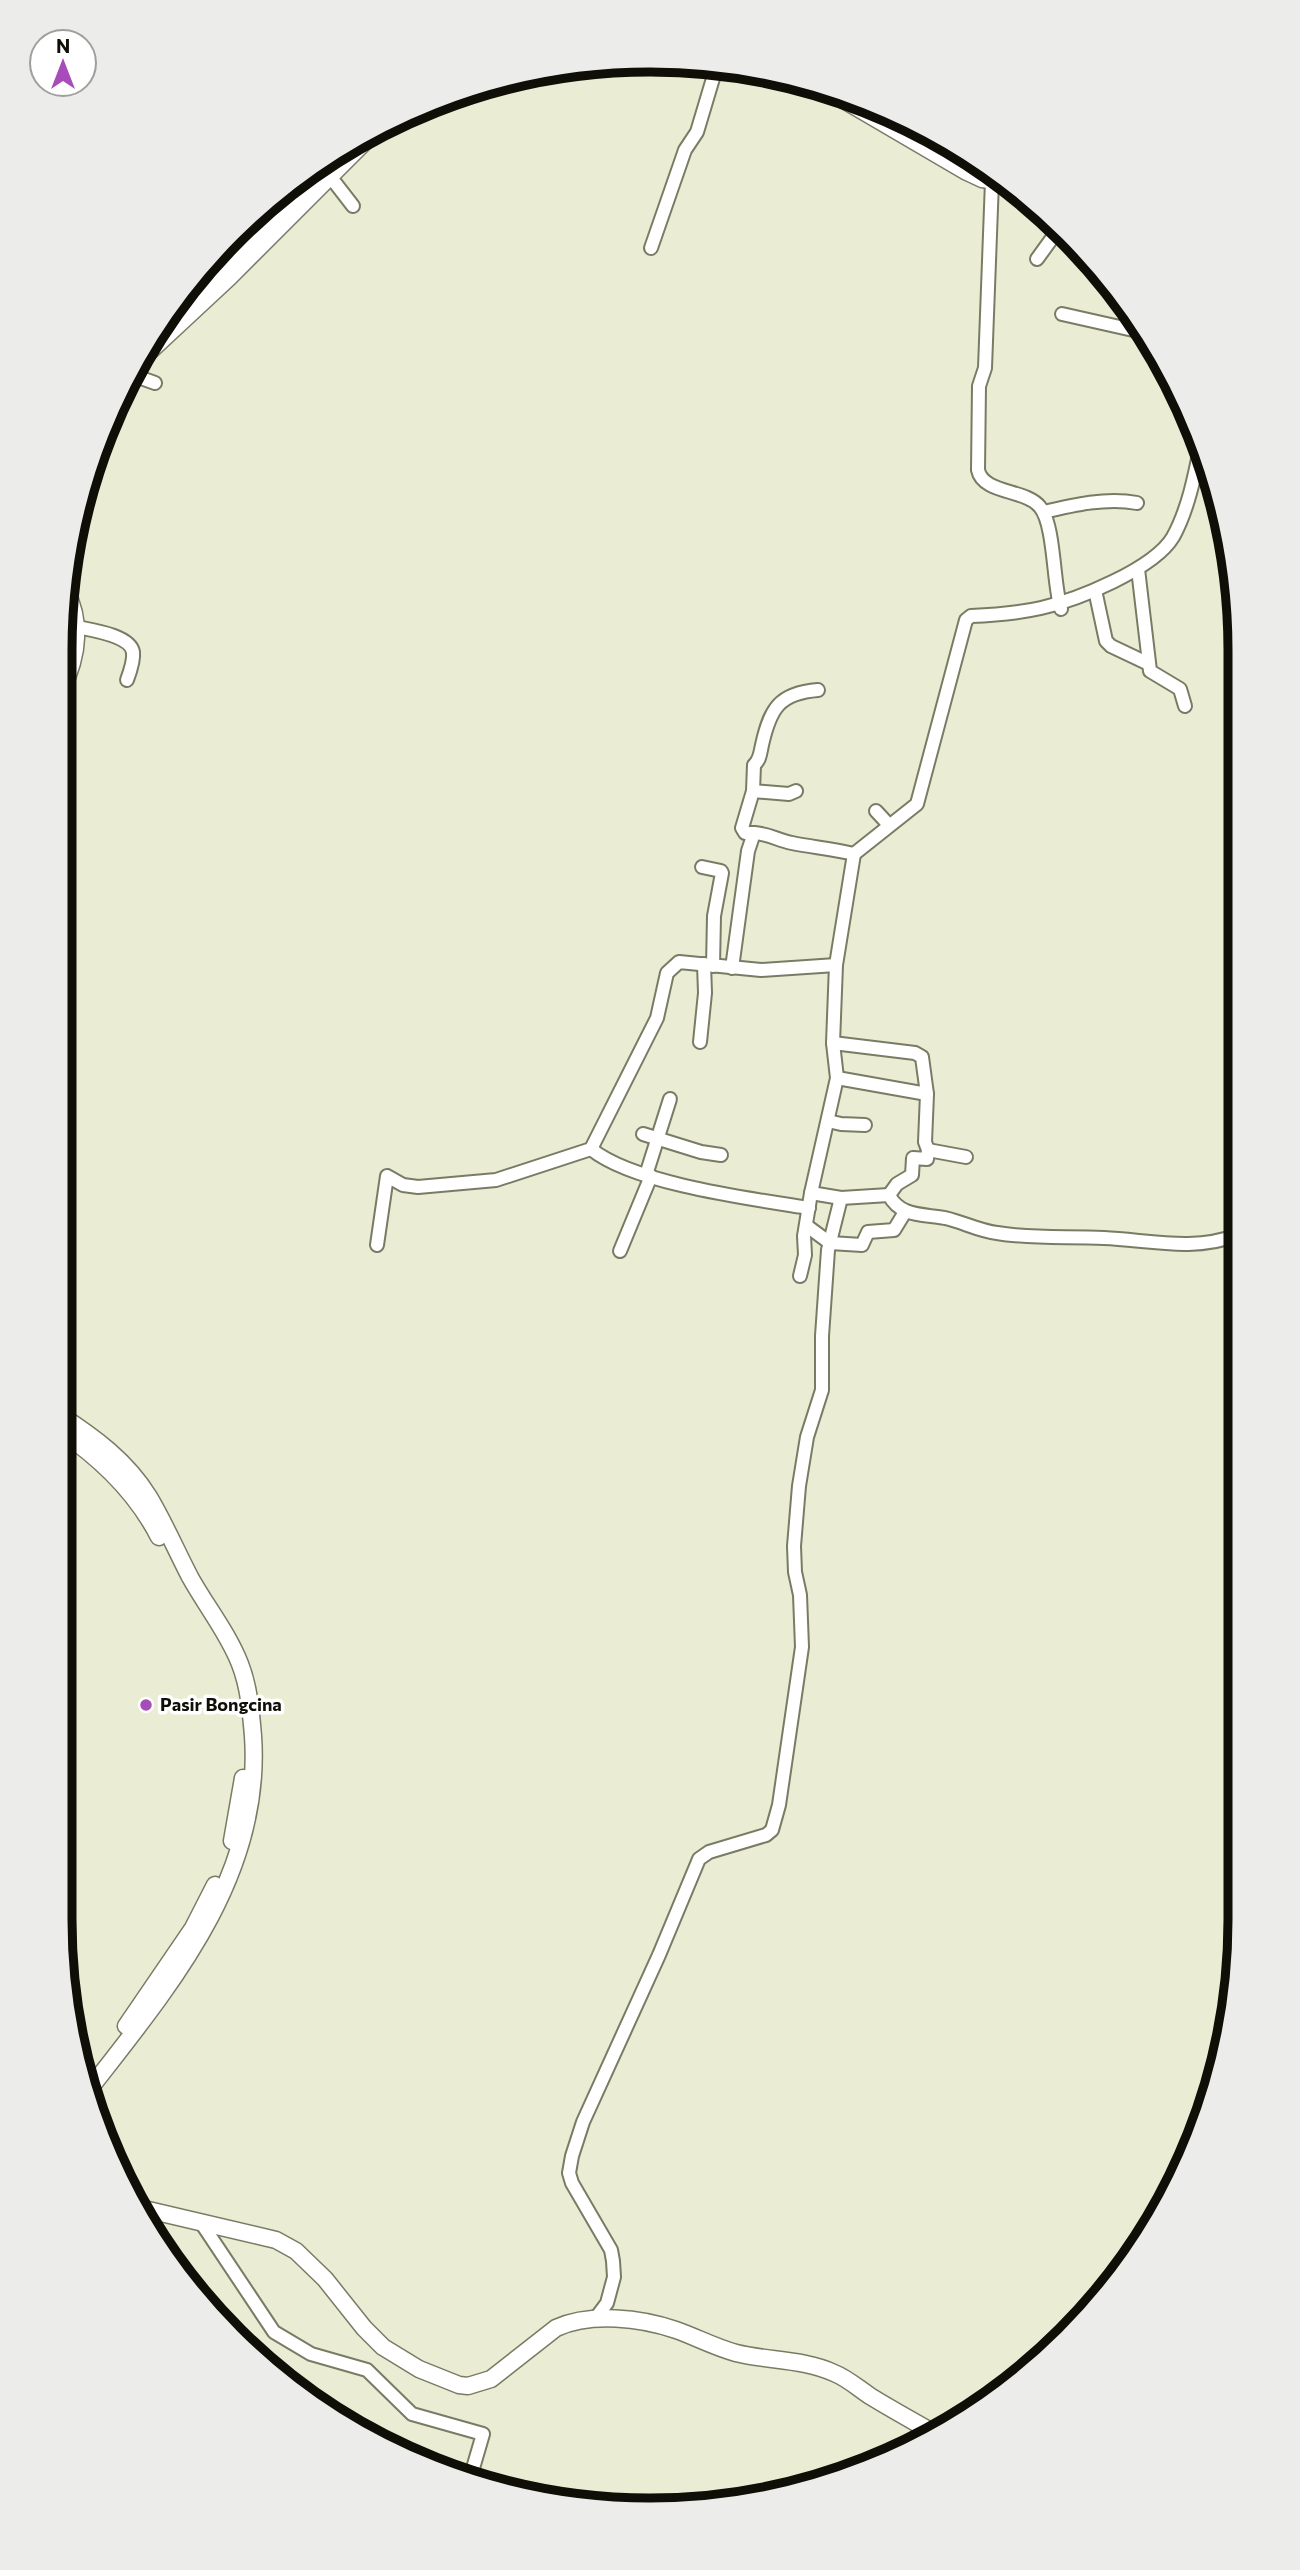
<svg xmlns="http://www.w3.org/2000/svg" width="1300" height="2570" viewBox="0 0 1300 2570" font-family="Commissioner,sans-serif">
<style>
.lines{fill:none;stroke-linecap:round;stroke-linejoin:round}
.street-casing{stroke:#7a7b65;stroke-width:16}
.secondary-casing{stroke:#7a7b65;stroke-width:19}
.highway-casing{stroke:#7a7b65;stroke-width:24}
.street{stroke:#fff;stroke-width:12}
.secondary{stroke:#fff;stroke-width:16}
.highway{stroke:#fff;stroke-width:21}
.poi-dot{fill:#a74cb8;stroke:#fff;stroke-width:2.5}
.labels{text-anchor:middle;stroke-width:7;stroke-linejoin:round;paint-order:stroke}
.poi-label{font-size:18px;font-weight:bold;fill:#0f0f07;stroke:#fff;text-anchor:start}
.rim{fill:none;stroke:#0f0f07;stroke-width:9}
</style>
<rect width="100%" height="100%" fill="#eaecd3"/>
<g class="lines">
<g class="street-casing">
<g id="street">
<path d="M 329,175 L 353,206"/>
<path d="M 992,181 L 985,368 L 979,386 L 978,470 C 983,494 1026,489 1040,507 C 1055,525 1053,585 1061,609"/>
<path d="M 651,248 L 685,150 L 697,132 L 717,65"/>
<path d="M 1037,259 L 1058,230"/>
<path d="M 1062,314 L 1142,332"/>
<path d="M 130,374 L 155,383"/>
<path d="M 105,428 L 107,430"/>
<path d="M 1044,512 C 1073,505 1107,497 1137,503"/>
<path d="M 1138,569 L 1150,671 L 1180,689 L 1185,706"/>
<path d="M 1095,590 L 1106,641 L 1111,646 L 1149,664"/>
<path d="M 77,627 C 91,630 130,635 133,652 C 134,660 130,672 127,680"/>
<path d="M 753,791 L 789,794 L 796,791"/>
<path d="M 876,811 L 889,825"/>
<path d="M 754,833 L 745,833 L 742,828 L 753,791 L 754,765 C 760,760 760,754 762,745 C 770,709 779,693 818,690"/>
<path d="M 702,867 L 721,871 L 722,873 L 714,916 L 713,966"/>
<path d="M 732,968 L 748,851 L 754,833 C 770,834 777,840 792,843 C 812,847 833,849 854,854 L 917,804 L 966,620 L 971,616 C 995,615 1019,613 1041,608 C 1077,600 1154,569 1173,537 C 1188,510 1195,475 1201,444"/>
<path d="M 700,1042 L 705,993 L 704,964"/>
<path d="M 833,1043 L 915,1053 L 922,1057 L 927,1094 L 925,1142 L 928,1150 L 927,1159 L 913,1158 L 912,1175 L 897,1184 L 889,1195 C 900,1217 923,1214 945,1218 C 963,1222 979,1231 997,1233 C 1033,1239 1068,1236 1104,1238 C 1149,1240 1194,1252 1237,1235"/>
<path d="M 837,1078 L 927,1094"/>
<path d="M 828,1121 L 841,1124 L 865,1125"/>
<path d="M 643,1134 L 701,1152 L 721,1155"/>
<path d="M 591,1149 C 634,1184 752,1199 809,1208"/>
<path d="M 928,1150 L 966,1157"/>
<path d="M 646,1175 L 670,1099"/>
<path d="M 811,1193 L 841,1198 L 889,1195"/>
<path d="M 807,1226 L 830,1243 L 862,1245 L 868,1232 L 894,1230 L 905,1212"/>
<path d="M 377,1245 L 387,1176 L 403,1185 L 418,1187 L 496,1180 L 591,1149 L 657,1018 L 667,973 L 679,962 L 761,970 L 836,965"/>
<path d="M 620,1251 L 651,1176"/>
<path d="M 800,1276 L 805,1255 L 804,1236 L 811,1193 L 837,1078 L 833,1043 L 836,965 L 854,854"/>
<path d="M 200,2221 L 274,2332 L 311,2354 L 367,2370 L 412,2414 L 483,2434 L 471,2475"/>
<path d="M 595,2319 L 607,2303 L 614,2277 L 613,2261 L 611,2250 L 572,2183 L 569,2173 L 572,2156 L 583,2122 L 659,1955 L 699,1859 L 709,1852 L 766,1835 L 772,1830 L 779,1805 L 802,1647 L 800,1595 L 795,1572 L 794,1546 L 799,1486 L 807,1437 L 822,1390 L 822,1336 L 828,1250 L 841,1198"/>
</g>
</g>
<g class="secondary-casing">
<g id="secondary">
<path d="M 820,86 L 967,172 L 982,179 L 1011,183"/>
<path d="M 61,659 L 64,631 L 61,622"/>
<path d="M 61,691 C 78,657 83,623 65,589"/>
<path d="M 60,1415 C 94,1437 127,1461 149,1497 C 164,1522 176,1550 190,1577 C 206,1606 228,1633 240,1664 C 249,1687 251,1712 253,1736 C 263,1877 169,1987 88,2091"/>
<path d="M 60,1431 C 100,1458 137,1494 159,1537"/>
<path d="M 232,1841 L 243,1778"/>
<path d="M 126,2026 L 193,1928 L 215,1885"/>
<path d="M 144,2209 L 276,2240 L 296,2251 L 325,2279 L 364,2328 L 383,2347 L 419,2369 L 459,2385 L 468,2386 L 491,2379 L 556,2328 C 591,2312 641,2318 676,2330 C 696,2337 714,2347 736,2353 C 768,2361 804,2359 834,2373 C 847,2378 858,2388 870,2396 C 891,2409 913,2421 934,2433"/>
</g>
</g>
<g class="highway-casing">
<path id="highway" d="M 141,356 L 227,276 L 372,131"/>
</g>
<use href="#street" class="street"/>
<use href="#secondary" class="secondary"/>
<use href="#highway" class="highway"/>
</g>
<circle class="poi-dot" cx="146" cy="1705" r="7"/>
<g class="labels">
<g class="poi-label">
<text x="160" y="1711">Pasir Bongcina</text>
</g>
</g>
<path d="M0 0H1300V2570H0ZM650 72H650A578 578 0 0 1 1228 650V1920A578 578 0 0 1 650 2498H650A578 578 0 0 1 72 1920V650A578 578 0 0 1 650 72Z" fill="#ececeb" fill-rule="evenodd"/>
<path class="rim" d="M650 72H650A578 578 0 0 1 1228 650V1920A578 578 0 0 1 650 2498H650A578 578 0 0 1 72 1920V650A578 578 0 0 1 650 72Z"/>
<g transform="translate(63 63)"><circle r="33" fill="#ffffff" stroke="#9f9f9c" stroke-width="2"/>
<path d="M0-5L12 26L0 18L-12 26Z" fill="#a74cb8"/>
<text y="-10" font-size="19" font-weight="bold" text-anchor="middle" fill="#0f0f07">N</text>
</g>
</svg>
